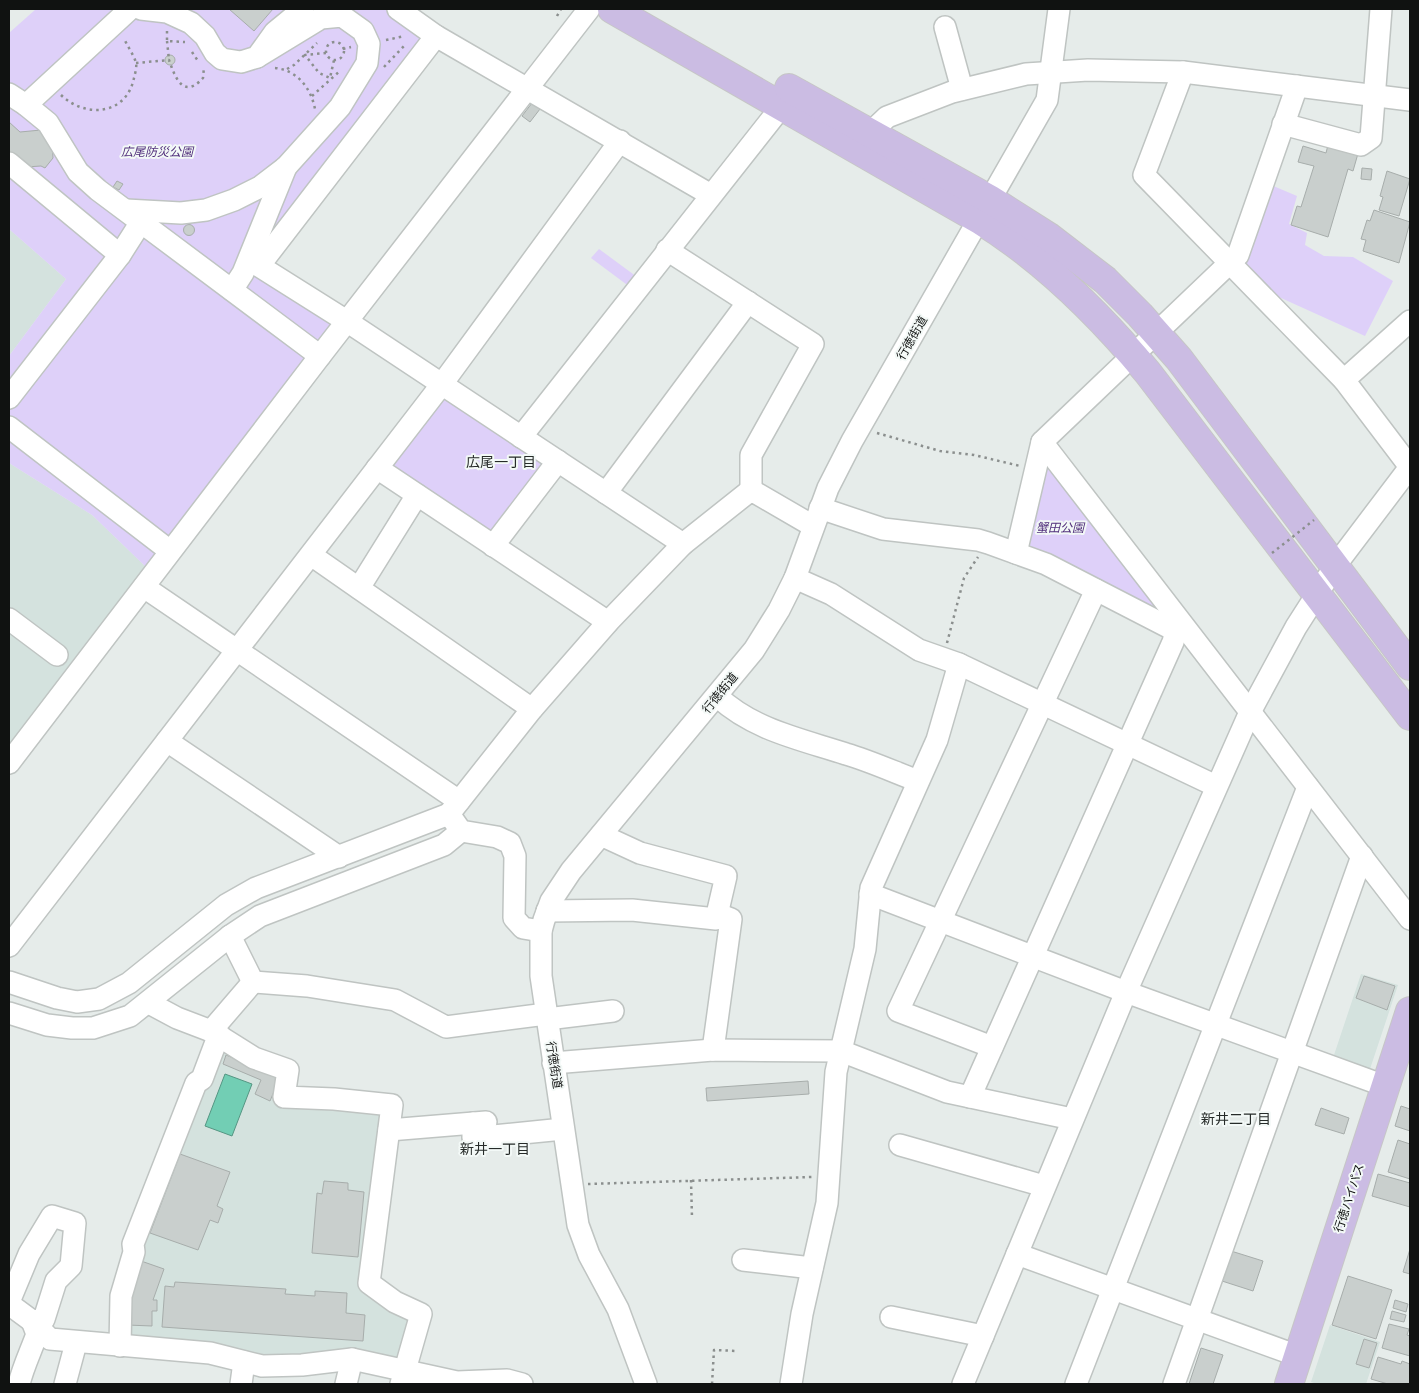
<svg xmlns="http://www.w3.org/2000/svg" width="1419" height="1393" viewBox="0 0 1419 1393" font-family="'Playfair Display','Noto Sans JP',serif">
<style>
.built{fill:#d4e2de}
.green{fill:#ded0f9}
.water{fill:#72ceb4;stroke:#559683}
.building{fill:#c9cfcd;stroke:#a7adab}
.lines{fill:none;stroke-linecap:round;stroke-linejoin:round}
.minor-casing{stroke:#bfc4c2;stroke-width:24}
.major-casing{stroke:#c6c6c6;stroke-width:30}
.path{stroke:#8b8f8e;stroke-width:2.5;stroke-dasharray:2.5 4;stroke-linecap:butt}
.minor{stroke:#fff;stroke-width:21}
.major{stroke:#cbbce3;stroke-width:28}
.path-bridge{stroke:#8b8f8e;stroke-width:2.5;stroke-dasharray:2.5 4;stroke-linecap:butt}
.labels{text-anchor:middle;stroke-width:4;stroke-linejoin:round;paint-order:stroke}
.park-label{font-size:12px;font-style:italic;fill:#502e7b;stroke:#f3f9f7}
.street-label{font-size:12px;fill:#101211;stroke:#f3f9f7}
.neighbourhood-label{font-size:14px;fill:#262b29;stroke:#f3f9f7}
</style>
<rect width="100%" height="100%" fill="#e6ecea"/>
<g class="built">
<path d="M 9,229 L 66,279 L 9,356 Z"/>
<path d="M 9,463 L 92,515 L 146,567 L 9,751 Z"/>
<path d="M 1361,974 L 1398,985 L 1369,1072 L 1333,1058 Z"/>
<path d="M 220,1048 L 282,1076 L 278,1101 L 381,1112 L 363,1289 L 411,1318 L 400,1358 L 393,1360 L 285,1360 L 129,1341 L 139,1243 Z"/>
<path d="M 1330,1325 L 1380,1342 L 1366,1384 L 1317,1384 L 1311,1382 Z"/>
</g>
<g class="green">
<path d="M 36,9 L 387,9 L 422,34 L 422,41 L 250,268 L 332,321 L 334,330 L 146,567 L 92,515 L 9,463 L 9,356 L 66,279 L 9,229 L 9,33 Z"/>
<path d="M 1271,185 L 1297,196 L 1289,224 L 1307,233 L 1305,245 L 1324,256 L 1353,257 L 1393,281 L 1365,336 L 1268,292 L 1242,265 Z"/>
<path d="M 599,249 L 637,277 L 630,287 L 591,258 Z"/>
<path d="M 448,398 L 545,462 L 494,534 L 391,470 L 391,464 L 442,399 Z"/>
<path d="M 1050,464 L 1162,608 L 1157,613 L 1028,551 L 1043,465 Z"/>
</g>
<path class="water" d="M 225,1074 L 252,1084 L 232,1136 L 205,1126 Z"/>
<g class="building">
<path d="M 229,9 L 273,9 L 254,31 Z"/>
<circle cx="170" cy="60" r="5"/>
<path d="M 532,103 L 540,109 L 530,122 L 522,116 Z"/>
<path d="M 9,122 L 20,132 L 41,130 L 52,139 L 53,158 L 45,168 L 41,166 L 26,167 L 9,153 Z"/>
<path d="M 1329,141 L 1359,150 L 1353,171 L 1348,169 L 1328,237 L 1291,225 L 1297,206 L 1301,207 L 1314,166 L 1298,162 L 1303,146 L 1326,153 Z"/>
<path d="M 1362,168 L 1372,169 L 1371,180 L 1361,179 Z"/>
<path d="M 1387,171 L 1410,179 L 1399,216 L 1379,210 L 1383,197 L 1380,196 Z"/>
<path d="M 117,181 L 123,184 L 119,190 L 113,187 Z"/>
<path d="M 1374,210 L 1410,222 L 1399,263 L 1363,251 L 1366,240 L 1361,239 L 1367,220 L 1370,221 Z"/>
<circle cx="189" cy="230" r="5.5"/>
<path d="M 1364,976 L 1395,986 L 1387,1010 L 1356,998 Z"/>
<path d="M 226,1055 L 280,1077 L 270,1101 L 255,1094 L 261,1080 L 223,1064 Z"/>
<path d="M 808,1081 L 809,1094 L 707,1101 L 706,1088 Z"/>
<path d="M 1401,1106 L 1410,1109 L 1410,1131 L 1395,1126 Z"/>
<path d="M 1321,1108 L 1349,1118 L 1344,1134 L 1315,1125 Z"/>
<path d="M 1398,1140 L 1410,1144 L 1410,1179 L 1388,1172 Z"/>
<path d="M 180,1154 L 230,1172 L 217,1206 L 223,1209 L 218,1223 L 210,1220 L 198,1250 L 150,1233 Z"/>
<path d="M 1378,1174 L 1410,1183 L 1410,1207 L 1372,1196 Z"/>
<path d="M 324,1181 L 348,1183 L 348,1190 L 364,1192 L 358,1257 L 312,1253 L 317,1193 L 322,1194 Z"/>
<path d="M 1410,1249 L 1410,1274 L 1403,1272 Z"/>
<path d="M 1231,1251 L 1263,1261 L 1253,1291 L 1222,1281 Z"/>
<path d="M 141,1261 L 164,1269 L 153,1300 L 157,1300 L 157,1311 L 152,1311 L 152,1326 L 127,1325 L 128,1297 Z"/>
<path d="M 1348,1276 L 1392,1290 L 1376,1339 L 1332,1325 Z"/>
<path d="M 175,1282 L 286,1289 L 285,1294 L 315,1296 L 315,1291 L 347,1293 L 346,1313 L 365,1315 L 363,1341 L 162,1327 L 165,1286 L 174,1287 Z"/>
<path d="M 1395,1300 L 1408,1304 L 1406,1312 L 1393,1308 Z"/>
<path d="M 1392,1311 L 1406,1315 L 1404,1322 L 1390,1319 Z"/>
<path d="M 1389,1324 L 1409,1329 L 1407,1335 L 1410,1336 L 1410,1356 L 1382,1348 Z"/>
<path d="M 1364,1339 L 1377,1343 L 1369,1368 L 1356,1364 Z"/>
<path d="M 1201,1348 L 1223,1355 L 1213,1384 L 1189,1384 Z"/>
<path d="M 1378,1357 L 1401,1364 L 1402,1361 L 1410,1364 L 1410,1384 L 1388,1384 L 1371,1379 Z"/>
</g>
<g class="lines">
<g class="minor-casing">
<g id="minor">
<path d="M 130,9 L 26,105 L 48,123 L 78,172 L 98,190 L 320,356"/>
<path d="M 141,9 L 167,12 L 191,23 L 205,36 L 215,53 L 222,59 L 241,62 L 257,57 L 275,32 L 303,9"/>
<path d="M 398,9 L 436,36 L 711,195"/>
<path d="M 945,27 L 962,89"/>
<path d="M 436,36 L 259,266 L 348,322 L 683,544"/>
<path d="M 1183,72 L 1144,175 L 1344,380 L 1410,467"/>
<path d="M 9,94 L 26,105"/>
<path d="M 1283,124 L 1361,145 L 1371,138 L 1381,9"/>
<path d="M 869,134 L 887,117 L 952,92 L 1026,74 L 1088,70 L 1183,72 L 1410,100"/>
<path d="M 9,163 L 120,255"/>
<path d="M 126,210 L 181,213 L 206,210 L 234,200 L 260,187 L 286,167 L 340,107 L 367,63 L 369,44 L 363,31 L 342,16 L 321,18 L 257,57"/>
<path d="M 667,250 L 813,344 L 751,455 L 751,490"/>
<path d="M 232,290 L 243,273 L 286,167"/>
<path d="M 1344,380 L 1410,321"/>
<path d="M 9,398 L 120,255 L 141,222"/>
<path d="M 9,427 L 170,551"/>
<path d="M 521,437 L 782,106"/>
<path d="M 1042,442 L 1410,919"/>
<path d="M 377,468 L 608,622"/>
<path d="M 606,493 L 748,302"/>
<path d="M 820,508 L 883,529 L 978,540 L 988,543 L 1046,564 L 1176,631 L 1183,626"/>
<path d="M 493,546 L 558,461"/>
<path d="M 1016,553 L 1042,442 L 1238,255 L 1297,86"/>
<path d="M 311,555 L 532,709"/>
<path d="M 795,578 L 831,594 L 919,650 L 959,664 L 1216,786"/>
<path d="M 144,587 L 459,801"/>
<path d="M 359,588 L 417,495"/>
<path d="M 9,619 L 57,655"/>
<path d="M 718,697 C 754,730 800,739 846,754 C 870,761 894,772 918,781"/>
<path d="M 167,741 L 339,857"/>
<path d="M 9,763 L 320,356 L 589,9"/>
<path d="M 870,894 L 1126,992 L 1385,1086"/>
<path d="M 547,911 L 632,910 L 716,919 L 726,876 L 640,853 L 601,835"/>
<path d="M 541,931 L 523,928 L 514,918 L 515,856 L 510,843 L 497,837 L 461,831 L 449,814 L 532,709 L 608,622 L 683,544 L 751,490 L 813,526"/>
<path d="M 230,936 L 253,982 L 307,986 L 395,1000 L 446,1027 L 546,1014"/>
<path d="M 9,946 L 442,384 L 620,141"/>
<path d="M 9,982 L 57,998 L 77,1002 L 99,999 L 129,983 L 226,905 L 256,888 L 449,814"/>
<path d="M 253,982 L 211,1031 L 254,1058 L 288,1070 L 284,1097 L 334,1099 L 392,1105 L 369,1283 L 395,1302 L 421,1314 L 401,1384"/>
<path d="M 149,1003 L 177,1018 L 211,1031"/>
<path d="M 9,1013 L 47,1025 L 72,1028 L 93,1028 L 130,1016 L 230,936 L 260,916 L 444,845 L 461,831"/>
<path d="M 547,1019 L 613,1011"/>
<path d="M 992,1047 L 898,1011 L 1096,590"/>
<path d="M 713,1050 L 731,919 L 718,914"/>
<path d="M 553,1063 L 713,1050 L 841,1051 L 947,1092 L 1072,1119"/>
<path d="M 970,1097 L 1173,642 L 1176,631"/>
<path d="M 473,1123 L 473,1138 L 563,1129"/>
<path d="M 389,1130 L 486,1122"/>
<path d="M 900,1145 L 1044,1186"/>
<path d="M 1017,1254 L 1298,1356"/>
<path d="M 743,1260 L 812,1268"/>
<path d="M 9,1302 L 29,1254 L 52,1216 L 75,1223 L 71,1266 L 56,1281 L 44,1319 L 32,1321 L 37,1334 C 31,1351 23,1367 19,1384"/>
<path d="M 9,1304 L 32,1321 L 50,1339 L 210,1353 L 262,1366 L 302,1365 L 352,1359 L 457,1382 L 507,1380 L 522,1384"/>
<path d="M 891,1317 L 983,1336"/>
<path d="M 120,1346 L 121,1296 L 134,1252 L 133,1244 L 196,1083 L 202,1079 L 219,1034"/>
<path d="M 65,1384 L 76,1343"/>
<path d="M 241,1384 L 244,1362"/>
<path d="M 346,1384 L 352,1359"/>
<path d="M 646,1384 L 618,1309 L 589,1255 L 578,1225 L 541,976 L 541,931 L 544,920 L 551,901 L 571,871 L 754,650 L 779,610 L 795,578 L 828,488 L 852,441 L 1047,100 L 1059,9"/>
<path d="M 791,1384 L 802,1314 L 827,1203 L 836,1072 L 865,949 L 871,888 L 937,740 L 959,664"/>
<path d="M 963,1384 L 1126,992 L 1250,712 L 1296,627 L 1335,566 L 1410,467"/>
<path d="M 1076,1384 L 1308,787"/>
<path d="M 1174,1384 L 1362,856"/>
</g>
</g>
<g class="major-casing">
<g id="major">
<path d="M 612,9 L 980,220 C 1045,260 1099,314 1148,373 L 1410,716"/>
<path d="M 789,88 L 991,200 L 1049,237 L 1105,280 L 1140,315 L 1179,359 L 1410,666"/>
<path d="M 1289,1384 L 1410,1011"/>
</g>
</g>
<g class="path">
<path d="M 557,16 L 561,9"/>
<path d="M 167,31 L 167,41 L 185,42"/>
<path d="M 386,40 L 405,36"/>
<path d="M 167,41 L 169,60"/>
<circle cx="335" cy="51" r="9"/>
<path d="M 343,49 L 351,47"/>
<path d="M 192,52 L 198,61"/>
<path d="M 326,53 L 305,55 L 319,73 L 330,78 L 334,60"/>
<path d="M 136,63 L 169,60 C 175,77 183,100 203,78 L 204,67"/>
<path d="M 384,67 L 404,46"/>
<path d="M 275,68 C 297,70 311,88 315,109"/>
<path d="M 287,69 L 294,65 L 317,43"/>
<path d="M 61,95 C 85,118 126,116 134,78 C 135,74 137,67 136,63 C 134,55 127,46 124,38"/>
<path d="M 312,96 L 341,70"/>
<path d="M 877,433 L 940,451 L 974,455 L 1020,466"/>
<path d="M 947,643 L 964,578 L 978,557"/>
<path d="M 691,1180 L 692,1218"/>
<path d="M 588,1184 L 812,1177"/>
<path d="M 712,1384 L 714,1350 L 737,1351"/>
</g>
<use href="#minor" class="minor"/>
<use href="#major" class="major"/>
<path class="path-bridge" d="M 1272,553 L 1314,520"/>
</g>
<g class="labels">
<g class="park-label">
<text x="157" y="156">広尾防災公園</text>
<text x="1060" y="532">蟹田公園</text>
</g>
<g class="street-label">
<text transform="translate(912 338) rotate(-60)" y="4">行徳街道</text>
<text transform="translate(720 693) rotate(-51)" y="4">行徳街道</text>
<text transform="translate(554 1065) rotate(81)" y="4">行徳街道</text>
<text transform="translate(1349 1198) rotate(-72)" y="4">行徳バイパス</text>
</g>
<g class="neighbourhood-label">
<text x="501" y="467">広尾一丁目</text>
<text x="1236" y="1124">新井二丁目</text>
<text x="495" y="1154">新井一丁目</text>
</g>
</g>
<rect width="1419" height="1393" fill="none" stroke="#101211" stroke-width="20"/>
</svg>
